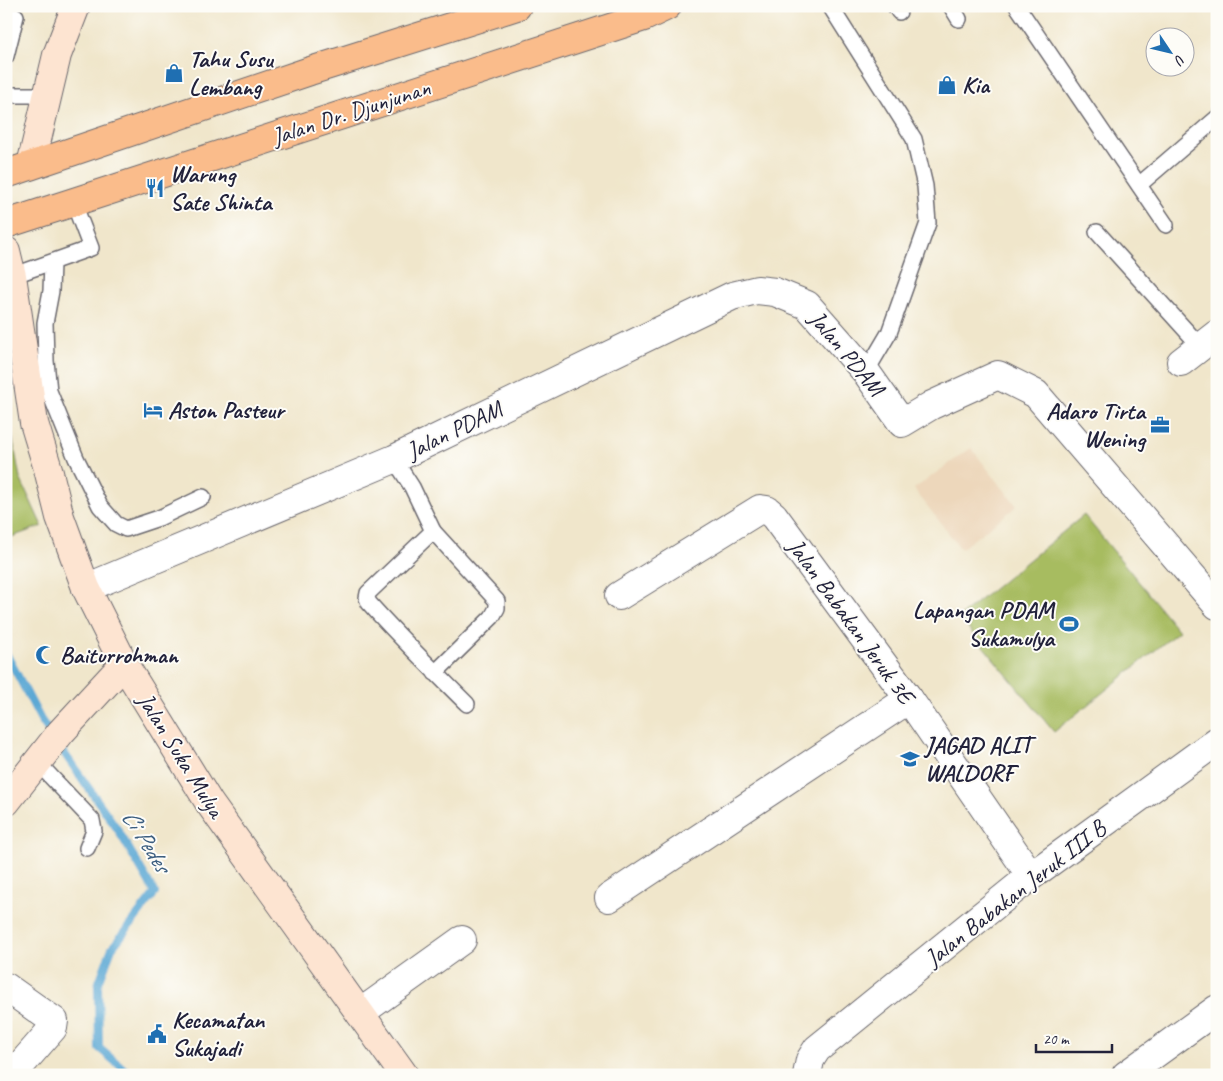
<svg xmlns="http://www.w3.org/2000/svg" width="1223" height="1081" viewBox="0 0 1223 1081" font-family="Caveat,sans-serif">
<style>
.built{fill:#edd7bb}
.green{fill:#a7bc61;stroke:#646f4e}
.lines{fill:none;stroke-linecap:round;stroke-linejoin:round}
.stream{stroke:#5ba8d4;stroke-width:8}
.lane-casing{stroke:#6a676d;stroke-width:18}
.street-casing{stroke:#6a676d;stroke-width:30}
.secondary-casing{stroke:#6a676d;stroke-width:30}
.highway-casing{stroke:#6a676d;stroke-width:30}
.lane{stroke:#fff;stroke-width:15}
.street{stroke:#fff;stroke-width:28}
.secondary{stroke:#fde4d1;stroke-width:28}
.highway{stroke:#fabc8b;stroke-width:28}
.labels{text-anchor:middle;stroke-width:4;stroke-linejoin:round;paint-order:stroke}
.poi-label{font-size:24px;font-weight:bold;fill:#22223b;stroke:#fdfcf7;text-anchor:start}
.street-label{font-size:24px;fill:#22223b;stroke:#fdfcf7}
.water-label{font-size:25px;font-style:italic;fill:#3c5e80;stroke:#fdfcf7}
</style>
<rect width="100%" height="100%" fill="#fdfcf7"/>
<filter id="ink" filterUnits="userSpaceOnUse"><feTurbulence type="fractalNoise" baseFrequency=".02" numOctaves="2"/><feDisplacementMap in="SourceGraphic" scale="10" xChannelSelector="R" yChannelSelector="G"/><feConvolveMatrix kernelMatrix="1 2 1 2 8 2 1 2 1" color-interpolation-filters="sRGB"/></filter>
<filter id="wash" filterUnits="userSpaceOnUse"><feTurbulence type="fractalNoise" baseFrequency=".0096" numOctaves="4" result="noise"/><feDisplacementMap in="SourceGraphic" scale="20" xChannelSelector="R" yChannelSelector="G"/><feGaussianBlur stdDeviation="1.12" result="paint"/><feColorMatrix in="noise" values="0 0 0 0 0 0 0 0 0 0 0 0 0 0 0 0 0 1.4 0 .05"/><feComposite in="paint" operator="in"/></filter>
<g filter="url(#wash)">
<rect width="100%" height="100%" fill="#f0e6cb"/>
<path class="built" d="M 971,448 L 1017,506 L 961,549 L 914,489 Z"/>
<g class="green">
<path d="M 6,403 L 20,478 L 42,526 L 6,539 Z"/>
<path d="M 1084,515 L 1179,631 L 1054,732 L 959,617 Z"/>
</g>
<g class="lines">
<path class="stream" d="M 6,653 L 41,720 L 118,830 L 155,893 L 112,948 L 107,961 L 98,985 L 99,1048 L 131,1075"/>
</g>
</g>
<g filter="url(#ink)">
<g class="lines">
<g class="lane-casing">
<g id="lane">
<path d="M 830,6 L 914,139 L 925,186 L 928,223 L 889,333 L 866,372"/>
<path d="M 895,6 L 899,12"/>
<path d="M 951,6 L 959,19"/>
<path d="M 1017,6 L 1166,225"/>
<path d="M 6,56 L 16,16"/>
<path d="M 6,95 L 48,95"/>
<path d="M 1139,185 L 1217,118"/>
<path d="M 1097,232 L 1201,347"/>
<path d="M 52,263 L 51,291 L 45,323 L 46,361 L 49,391 L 76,458 L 100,506 L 116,524 L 126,529 L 159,518 L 203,497"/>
<path d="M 12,276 L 91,248 L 73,201"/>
<path d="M 394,459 L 412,487 L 433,531"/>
<path d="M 435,673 L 492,617 L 497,608 L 497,601 L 433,531 L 368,593 L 367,598 L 369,603 C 400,638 434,671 467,704"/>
<path d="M 37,762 L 92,820 L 94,831 L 87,848"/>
</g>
</g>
<g class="street-casing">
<g id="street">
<path d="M 1181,362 L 1217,334"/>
<path d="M 86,588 L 394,459 L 732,296 L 757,290 L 775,292 L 807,305 L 866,372 L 902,423 L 932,405 L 998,375 L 1036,394 L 1217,605"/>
<path d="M 619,596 L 760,509 L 767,510 L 774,516 L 909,699 L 1031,876"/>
<path d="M 609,898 L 909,699"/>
<path d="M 6,987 L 54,1021 L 53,1028 L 12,1075"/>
<path d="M 360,1013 L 462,940"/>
<path d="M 807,1075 L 810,1060 L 817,1049 L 1031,876 L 1217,741"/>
<path d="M 1126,1075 L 1217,1009"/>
</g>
</g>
<g class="secondary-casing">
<g id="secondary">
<path d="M 31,165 L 57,55 L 76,6"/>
<path d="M 6,251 L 12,276 L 34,423 L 48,469 L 60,517 L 86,588 L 124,664 L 210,804 L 404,1075"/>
<path d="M 6,802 L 61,732 L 124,664"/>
</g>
</g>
<g class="highway-casing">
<g id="highway">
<path d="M 6,174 L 310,71 L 517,6"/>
<path d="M 6,224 L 644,17 L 667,6"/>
</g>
</g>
<use href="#lane" class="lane"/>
<use href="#street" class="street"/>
<use href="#secondary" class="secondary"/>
<use href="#highway" class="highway"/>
</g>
</g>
<defs>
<g id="shop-bare" transform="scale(1.5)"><path d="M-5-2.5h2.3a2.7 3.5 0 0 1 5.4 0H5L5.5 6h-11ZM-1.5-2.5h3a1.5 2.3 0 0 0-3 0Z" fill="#1f6fb2" stroke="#fdfcf7" stroke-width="2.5" paint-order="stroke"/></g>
<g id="restaurant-bare" transform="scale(1.5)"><path d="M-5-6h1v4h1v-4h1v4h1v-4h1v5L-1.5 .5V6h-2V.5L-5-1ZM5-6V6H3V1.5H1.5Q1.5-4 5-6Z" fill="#1f6fb2" stroke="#fdfcf7" stroke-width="2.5" paint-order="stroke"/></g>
<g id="hotel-bare" transform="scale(1.5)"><path d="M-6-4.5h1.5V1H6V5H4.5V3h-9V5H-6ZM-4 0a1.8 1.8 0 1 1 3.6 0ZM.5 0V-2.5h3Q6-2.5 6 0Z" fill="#1f6fb2" stroke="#fdfcf7" stroke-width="2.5" paint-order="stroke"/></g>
<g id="office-bare" transform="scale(1.5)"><path d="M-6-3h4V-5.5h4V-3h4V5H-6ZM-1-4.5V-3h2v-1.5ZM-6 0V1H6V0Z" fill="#1f6fb2" stroke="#fdfcf7" stroke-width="2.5" paint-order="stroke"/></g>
<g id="stadium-bare" transform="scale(1.5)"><path d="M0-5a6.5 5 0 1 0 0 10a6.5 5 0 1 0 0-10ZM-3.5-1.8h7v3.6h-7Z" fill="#1f6fb2" stroke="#fdfcf7" stroke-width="2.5" paint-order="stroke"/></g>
<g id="mosque-bare" transform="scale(1.5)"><path d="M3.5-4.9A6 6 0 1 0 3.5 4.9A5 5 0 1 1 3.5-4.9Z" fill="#1f6fb2" stroke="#fdfcf7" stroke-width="2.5" paint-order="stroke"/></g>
<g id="school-bare" transform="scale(1.5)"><path d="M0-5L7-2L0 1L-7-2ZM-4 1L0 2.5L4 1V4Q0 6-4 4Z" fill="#1f6fb2" stroke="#fdfcf7" stroke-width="2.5" paint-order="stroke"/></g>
<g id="civic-bare" transform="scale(1.5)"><path d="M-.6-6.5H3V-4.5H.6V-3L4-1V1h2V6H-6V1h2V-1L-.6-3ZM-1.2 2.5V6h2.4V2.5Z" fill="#1f6fb2" stroke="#fdfcf7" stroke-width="2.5" paint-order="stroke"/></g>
</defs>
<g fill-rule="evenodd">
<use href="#shop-bare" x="174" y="73"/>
<use href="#shop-bare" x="947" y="85"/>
<use href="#restaurant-bare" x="155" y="188"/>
<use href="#hotel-bare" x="153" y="410"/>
<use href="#office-bare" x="1160" y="425"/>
<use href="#stadium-bare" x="1069" y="624"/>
<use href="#mosque-bare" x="45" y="655"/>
<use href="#school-bare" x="910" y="759"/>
<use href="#civic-bare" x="157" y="1034"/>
</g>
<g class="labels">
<g class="poi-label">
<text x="189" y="67">Tahu Susu<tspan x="189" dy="28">Lembang</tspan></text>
<text x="962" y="93">Kia</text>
<text x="170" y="182">Warung<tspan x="170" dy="28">Sate Shinta</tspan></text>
<text x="168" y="418">Aston Pasteur</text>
<text x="1145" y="419" text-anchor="end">Adaro Tirta<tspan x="1145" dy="28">Wening</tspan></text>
<text x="1054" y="618" text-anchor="end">Lapangan PDAM<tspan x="1054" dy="28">Sukamulya</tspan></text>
<text x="60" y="663">Baiturrohman</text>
<text x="925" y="753">JAGAD ALIT<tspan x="925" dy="28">WALDORF</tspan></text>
<text x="172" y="1028">Kecamatan<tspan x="172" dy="28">Sukajadi</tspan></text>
</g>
<g class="street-label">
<text transform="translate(351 112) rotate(-18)" y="8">Jalan Dr. Djunjunan</text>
<text transform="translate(847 353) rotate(50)" y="8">Jalan PDAM</text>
<text transform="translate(454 430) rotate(-26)" y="8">Jalan PDAM</text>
<text transform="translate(851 621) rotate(54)" y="8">Jalan Babakan Jeruk 3E</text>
<text transform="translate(181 755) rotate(58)" y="8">Jalan Suka Mulya</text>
<text transform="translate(1015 893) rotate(-38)" y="8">Jalan Babakan Jeruk III B</text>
</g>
<g class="water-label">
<text transform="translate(147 840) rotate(58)" y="9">Ci Pedes</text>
</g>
</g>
<rect width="1223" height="1081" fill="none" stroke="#fdfcf7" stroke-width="25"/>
<g transform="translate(1170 52) rotate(125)"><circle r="24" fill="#fdfcf7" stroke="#a5a5ac"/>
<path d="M0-4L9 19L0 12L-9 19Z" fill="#1f6fb2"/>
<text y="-8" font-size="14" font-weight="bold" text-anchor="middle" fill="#22223b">U</text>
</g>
<path d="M1036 1044v8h76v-8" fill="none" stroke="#22223b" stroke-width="2.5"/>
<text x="1043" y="1044" font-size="15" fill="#22223b" stroke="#fdfcf7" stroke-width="4" paint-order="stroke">20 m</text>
</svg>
